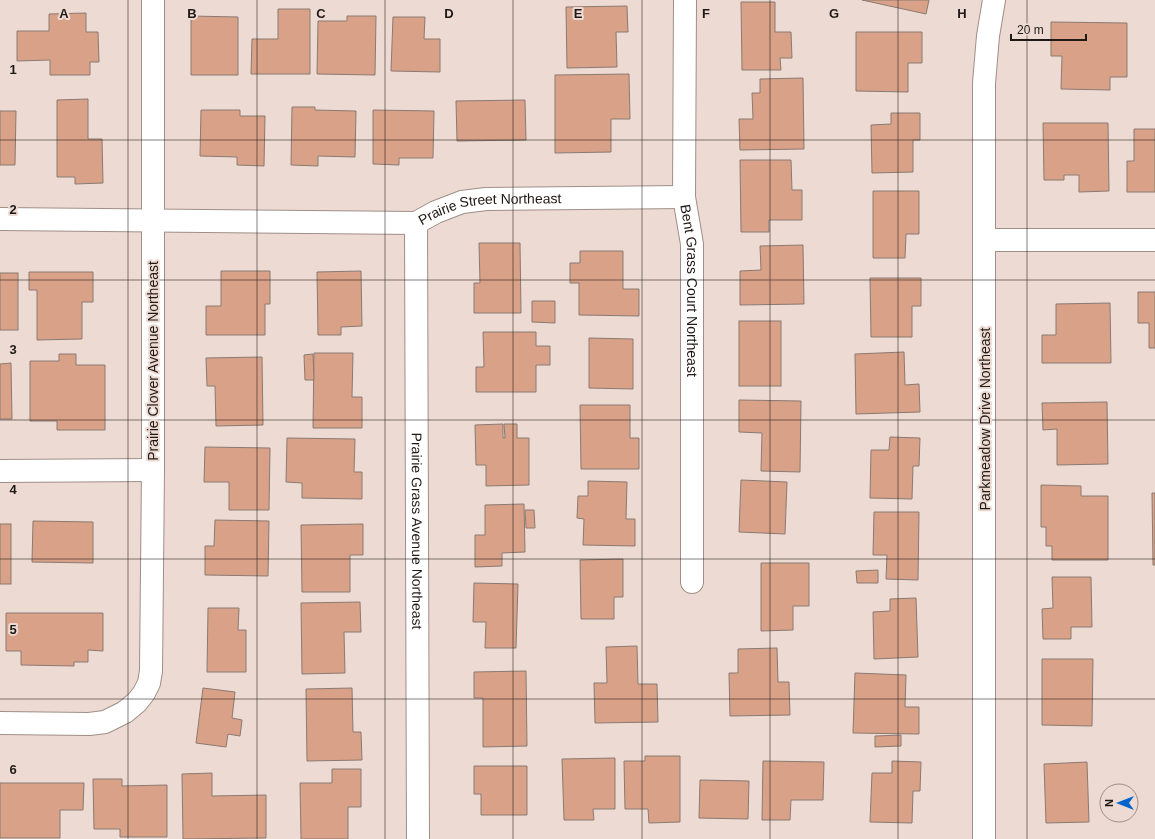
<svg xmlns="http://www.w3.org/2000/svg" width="1155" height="839" viewBox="0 0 1155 839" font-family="Helvetica,sans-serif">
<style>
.building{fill:#d9a187;stroke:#8a7a72}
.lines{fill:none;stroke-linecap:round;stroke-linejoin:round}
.minor-casing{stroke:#9f8f87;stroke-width:24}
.minor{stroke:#fff;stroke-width:22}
.grid{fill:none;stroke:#1f1916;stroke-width:1;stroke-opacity:0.55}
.labels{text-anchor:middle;stroke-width:4;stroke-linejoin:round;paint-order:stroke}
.street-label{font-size:14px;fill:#1f1916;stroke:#eddbd3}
.grid-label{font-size:13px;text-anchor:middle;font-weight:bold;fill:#1f1916;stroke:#eddbd3;stroke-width:4;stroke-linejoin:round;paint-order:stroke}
</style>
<rect width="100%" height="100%" fill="#eddbd3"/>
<g class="building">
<path d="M 862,0 L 929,0 L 926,14 Z"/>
<path d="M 741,2 L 775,2 L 775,32 L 791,32 L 792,58 L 780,58 L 781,70 L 742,70 Z"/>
<path d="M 627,6 L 628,32 L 616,32 L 617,67 L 567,68 L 566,7 Z"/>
<path d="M 278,9 L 310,9 L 310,74 L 251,74 L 252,39 L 278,39 Z"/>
<path d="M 86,13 L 86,32 L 98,32 L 99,62 L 90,62 L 90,75 L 50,75 L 50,60 L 17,61 L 17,31 L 49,31 L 49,14 Z"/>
<path d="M 191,16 L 238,17 L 238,75 L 191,75 Z"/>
<path d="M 347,16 L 376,16 L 375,75 L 317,74 L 318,21 L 347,21 Z"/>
<path d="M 393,17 L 425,17 L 424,39 L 440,39 L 440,72 L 391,71 Z"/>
<path d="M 1051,22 L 1127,23 L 1127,77 L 1110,77 L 1110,90 L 1061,89 L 1062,56 L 1051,56 Z"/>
<path d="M 856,32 L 922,32 L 922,63 L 908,63 L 908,92 L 856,91 Z"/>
<path d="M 629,74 L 630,119 L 611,119 L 611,152 L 555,153 L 555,75 Z"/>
<path d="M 803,78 L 804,149 L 740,150 L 739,119 L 753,119 L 752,93 L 760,93 L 760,79 Z"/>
<path d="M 88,99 L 88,139 L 102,139 L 103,183 L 75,184 L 75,177 L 57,177 L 57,100 Z"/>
<path d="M 525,100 L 526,140 L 457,141 L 456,101 Z"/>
<path d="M 292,107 L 315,107 L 315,110 L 356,111 L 355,157 L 318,156 L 318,166 L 291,165 Z"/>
<path d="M 201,110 L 240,110 L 240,116 L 265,116 L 264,166 L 237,165 L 237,157 L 200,156 Z"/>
<path d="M 373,110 L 434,111 L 433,158 L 399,158 L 399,165 L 373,164 Z"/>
<path d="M 0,111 L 16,111 L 15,165 L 0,165 Z"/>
<path d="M 891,113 L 920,113 L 920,140 L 913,140 L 913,172 L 872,173 L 871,125 L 891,124 Z"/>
<path d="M 1043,123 L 1108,123 L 1109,191 L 1079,192 L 1079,175 L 1064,175 L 1064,180 L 1044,180 Z"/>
<path d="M 1134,129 L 1155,129 L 1155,192 L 1127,192 L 1127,161 L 1134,161 Z"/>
<path d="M 740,160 L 791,160 L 792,190 L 802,190 L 802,220 L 769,220 L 769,232 L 741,232 Z"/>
<path d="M 873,191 L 919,191 L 919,234 L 906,234 L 905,258 L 873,258 Z"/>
<path d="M 479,243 L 520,243 L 521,313 L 474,313 L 474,283 L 480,283 Z"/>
<path d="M 803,245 L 804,304 L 740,305 L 740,271 L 761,270 L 760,246 Z"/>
<path d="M 580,251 L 623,251 L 623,289 L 639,289 L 639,316 L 579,315 L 579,283 L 570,283 L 570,263 L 580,263 Z"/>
<path d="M 221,271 L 270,271 L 270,304 L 265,304 L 265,335 L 206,335 L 206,306 L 221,306 Z"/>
<path d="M 361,271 L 362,326 L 341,327 L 341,335 L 318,335 L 317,272 Z"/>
<path d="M 29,272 L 93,272 L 93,302 L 82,302 L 82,339 L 37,340 L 37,290 L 29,290 Z"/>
<rect x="0" y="273" width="18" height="57"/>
<path d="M 870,278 L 921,278 L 921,306 L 912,306 L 912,337 L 871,337 Z"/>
<path d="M 1138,292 L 1155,292 L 1155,348 L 1149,348 L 1149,323 L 1138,323 Z"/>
<path d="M 532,301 L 555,301 L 555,323 L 532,322 Z"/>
<path d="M 1110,303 L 1111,363 L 1042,363 L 1042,335 L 1056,335 L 1056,304 Z"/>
<rect x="739" y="321" width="42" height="65"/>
<path d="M 483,332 L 536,332 L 536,346 L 550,346 L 550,365 L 536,365 L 536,392 L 476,392 L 476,367 L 484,367 Z"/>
<path d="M 589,338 L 633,339 L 633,389 L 589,388 Z"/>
<path d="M 904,352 L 905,385 L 919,384 L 920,412 L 856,414 L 855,354 Z"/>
<path d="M 314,353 L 353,353 L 352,397 L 362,397 L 362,428 L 313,428 Z"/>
<path d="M 59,354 L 76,354 L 76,365 L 105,365 L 105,430 L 57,430 L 57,421 L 30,421 L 30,361 L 59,361 Z"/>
<path d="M 313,354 L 314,380 L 305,380 L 304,355 Z"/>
<path d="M 262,357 L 263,425 L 216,426 L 215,386 L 207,386 L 206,358 Z"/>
<path d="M 11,363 L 12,419 L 0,419 L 0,364 Z"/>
<path d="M 739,400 L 801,401 L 800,472 L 761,471 L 762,433 L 739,432 Z"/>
<path d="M 1107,402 L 1108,464 L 1057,465 L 1057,429 L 1043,430 L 1042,403 Z"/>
<path d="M 580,405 L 630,405 L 630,438 L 639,438 L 639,469 L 581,469 Z"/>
<path d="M 503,424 L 503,438 L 505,438 L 504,424 L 517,424 L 517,438 L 529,438 L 529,485 L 486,486 L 486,465 L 476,465 L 475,425 Z"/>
<path d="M 890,437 L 920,438 L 919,466 L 913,466 L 912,499 L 870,498 L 871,450 L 889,450 Z"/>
<path d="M 287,438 L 355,439 L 354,472 L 362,472 L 362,499 L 302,498 L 302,483 L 286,482 Z"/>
<path d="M 205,447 L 270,448 L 269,510 L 229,510 L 229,482 L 204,482 Z"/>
<path d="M 741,480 L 787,482 L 785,534 L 739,532 Z"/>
<path d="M 588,481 L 627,482 L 626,519 L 635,519 L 635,546 L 583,545 L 584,519 L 577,518 L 578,496 L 588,496 Z"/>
<path d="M 1041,485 L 1081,486 L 1081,496 L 1108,496 L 1108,560 L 1052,560 L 1052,546 L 1046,546 L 1046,527 L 1041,527 Z"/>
<path d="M 1152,493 L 1155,493 L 1155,565 L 1153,565 Z"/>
<path d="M 524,504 L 525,552 L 502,553 L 502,566 L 475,567 L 475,535 L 485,535 L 485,505 Z"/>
<path d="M 525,510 L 534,510 L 535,528 L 526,528 Z"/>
<path d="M 874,512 L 919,512 L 918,580 L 886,579 L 887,555 L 873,555 Z"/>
<path d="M 215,520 L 269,521 L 268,576 L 205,575 L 205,546 L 214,546 Z"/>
<path d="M 33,521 L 93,522 L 93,563 L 32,562 Z"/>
<rect x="0" y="524" width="11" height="60"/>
<path d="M 363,524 L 363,555 L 350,555 L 350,592 L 302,592 L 301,525 Z"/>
<path d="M 623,559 L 623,597 L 614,597 L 614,619 L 581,619 L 580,560 Z"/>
<path d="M 761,563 L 809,563 L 809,606 L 793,606 L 793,630 L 761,631 Z"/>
<path d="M 878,570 L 878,583 L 857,583 L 856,571 Z"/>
<path d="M 1052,577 L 1091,577 L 1092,627 L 1071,627 L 1071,639 L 1043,639 L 1042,609 L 1053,608 Z"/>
<path d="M 474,583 L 518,584 L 516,648 L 485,648 L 486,622 L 473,622 Z"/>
<path d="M 916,598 L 918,657 L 874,659 L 873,612 L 890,611 L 890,599 Z"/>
<path d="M 360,602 L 361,632 L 344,632 L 345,673 L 302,674 L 301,603 Z"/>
<path d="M 208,608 L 239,608 L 238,630 L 246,630 L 246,672 L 207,672 Z"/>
<path d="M 6,613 L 103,613 L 103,651 L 88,650 L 88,662 L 74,662 L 74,666 L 21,665 L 21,651 L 6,651 Z"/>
<path d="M 637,646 L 638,684 L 657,684 L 658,722 L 595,723 L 594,683 L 607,683 L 606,647 Z"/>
<path d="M 777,648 L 778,682 L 789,682 L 790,715 L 730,716 L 729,673 L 738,673 L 738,649 Z"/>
<path d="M 1042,659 L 1093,659 L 1092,726 L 1042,725 Z"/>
<path d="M 526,671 L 527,746 L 483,747 L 483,698 L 474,698 L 474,672 Z"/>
<path d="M 855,673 L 906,675 L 905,707 L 919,707 L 919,734 L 853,733 Z"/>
<path d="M 203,688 L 235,692 L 232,718 L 242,720 L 240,736 L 228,734 L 226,747 L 196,743 Z"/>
<path d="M 352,688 L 353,732 L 361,732 L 362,760 L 307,761 L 306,689 Z"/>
<path d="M 901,735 L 901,746 L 875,747 L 875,736 Z"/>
<path d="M 645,756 L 680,756 L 680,822 L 649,823 L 648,809 L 625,809 L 624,761 L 645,761 Z"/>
<path d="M 615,758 L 615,809 L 593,809 L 594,820 L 564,820 L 562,759 Z"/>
<path d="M 763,761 L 824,762 L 823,800 L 791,800 L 790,820 L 762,820 Z"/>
<path d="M 892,761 L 921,762 L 920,791 L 913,791 L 912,823 L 870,822 L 872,773 L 892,773 Z"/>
<path d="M 1087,762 L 1089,822 L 1046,823 L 1044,764 Z"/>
<path d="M 474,766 L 527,766 L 527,815 L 481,815 L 481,794 L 474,794 Z"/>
<path d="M 332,769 L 361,769 L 361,807 L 348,807 L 348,839 L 301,839 L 300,783 L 332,783 Z"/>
<path d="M 212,773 L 212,796 L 266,795 L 266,838 L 183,839 L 182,774 Z"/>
<path d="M 93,779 L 122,779 L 122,786 L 167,785 L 167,837 L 120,837 L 120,829 L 94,829 Z"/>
<path d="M 700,780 L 749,781 L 748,819 L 699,818 Z"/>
<path d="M 0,783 L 84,783 L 83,810 L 60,810 L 60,838 L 0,838 Z"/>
</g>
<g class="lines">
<g class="minor-casing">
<g id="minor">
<path id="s1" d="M 685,0 L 684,197 L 692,244 L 692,582"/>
<path id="s2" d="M 0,219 L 416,223 L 436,212 L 462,202 L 486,199 L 684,197"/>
<path id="s3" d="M 416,223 L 418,839"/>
<path d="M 985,240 L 1155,240"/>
<path d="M 0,471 L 153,470"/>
<path d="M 0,723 L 89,724 L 105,722 L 125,712 L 137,702 L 144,693 L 149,683 L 151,671 L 153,470 L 153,0"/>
<path d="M 984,839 L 984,83 L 988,36 L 994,0"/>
</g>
</g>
<use href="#minor" class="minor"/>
</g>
<path class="grid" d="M 128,0 L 128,839M 257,0 L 257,839M 385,0 L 385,839M 513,0 L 513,839M 642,0 L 642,839M 770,0 L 770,839M 898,0 L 898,839M 1027,0 L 1027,839M 0,140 L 1155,140M 0,280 L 1155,280M 0,420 L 1155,420M 0,559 L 1155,559M 0,699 L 1155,699"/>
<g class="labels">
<g class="street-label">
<text dy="5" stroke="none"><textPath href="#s2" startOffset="493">Prairie Street Northeast</textPath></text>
<text dy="5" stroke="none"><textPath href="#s1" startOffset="291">Bent Grass Court Northeast</textPath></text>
<text transform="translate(153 361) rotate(-90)" y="5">Prairie Clover Avenue Northeast</text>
<text transform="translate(985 419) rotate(-90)" y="5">Parkmeadow Drive Northeast</text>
<text dy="5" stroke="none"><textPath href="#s3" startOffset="308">Prairie Grass Avenue Northeast</textPath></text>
</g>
</g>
<g class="grid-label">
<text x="64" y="18">A</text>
<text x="192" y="18">B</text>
<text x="321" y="18">C</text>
<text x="449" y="18">D</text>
<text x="578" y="18">E</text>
<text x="706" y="18">F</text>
<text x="834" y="18">G</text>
<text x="962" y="18">H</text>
<text x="13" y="74">1</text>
<text x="13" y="214">2</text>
<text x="13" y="354">3</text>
<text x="13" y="494">4</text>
<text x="13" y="634">5</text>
<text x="13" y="774">6</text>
</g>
<g transform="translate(1119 803) rotate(270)"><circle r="19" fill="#eddbd3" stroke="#9b8d87"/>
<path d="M0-3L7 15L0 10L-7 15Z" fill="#0064cd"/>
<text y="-6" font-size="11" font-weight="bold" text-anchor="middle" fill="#1f1916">N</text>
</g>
<path d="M1011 34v6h75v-6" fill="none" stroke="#1f1916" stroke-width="2"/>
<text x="1017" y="34" font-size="12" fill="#1f1916" stroke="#eddbd3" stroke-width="3" paint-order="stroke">20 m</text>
</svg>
